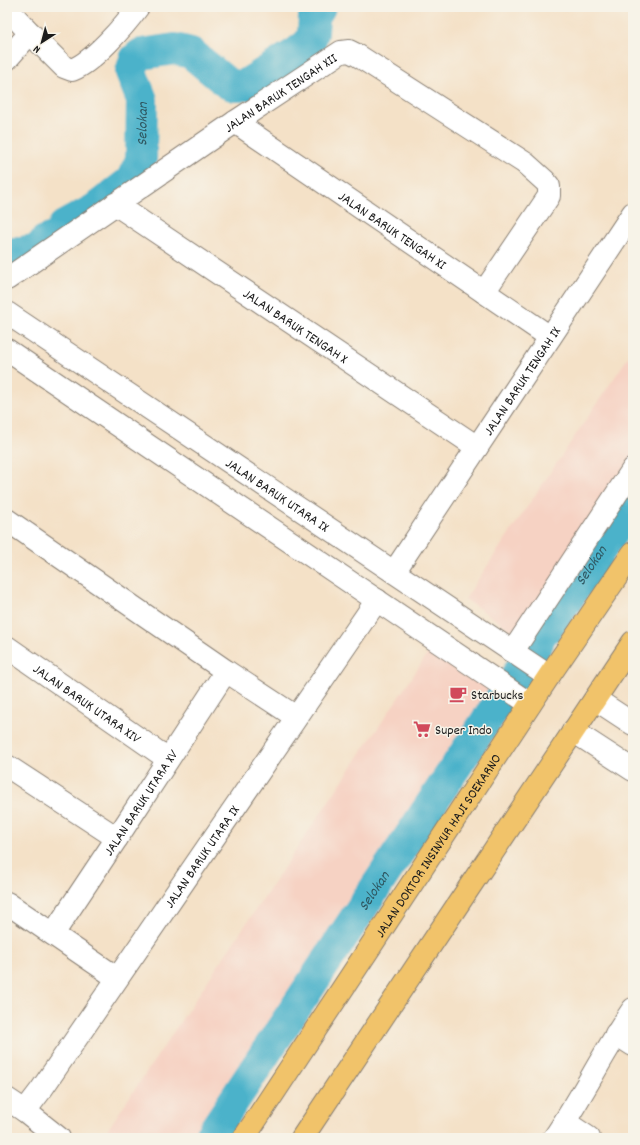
<svg xmlns="http://www.w3.org/2000/svg" width="640" height="1145" viewBox="0 0 640 1145" font-family="Dekko,sans-serif">
<style>
.built{fill:#f6d2c3}
.lines{fill:none;stroke-linecap:round;stroke-linejoin:round}
.river{stroke:#4bb2ca;stroke-width:32}
.minor-casing{stroke:#887e72;stroke-width:24}
.major-casing{stroke:#887e72;stroke-width:24}
.minor{stroke:#fff;stroke-width:22}
.major{stroke:#f1c36a;stroke-width:22}
.labels{text-anchor:middle;stroke-width:3;stroke-linejoin:round;paint-order:stroke}
.street-label{font-size:14px;fill:#1c1c1c;stroke:#f7f3e8}
.poi-label{font-size:14px;fill:#1c1c1c;stroke:#f7f3e8;text-anchor:start}
.water-label{font-size:15px;font-style:italic;fill:#2f5862;stroke:#f7f3e8}
</style>
<rect width="100%" height="100%" fill="#f7f3e8"/>
<filter id="ink" filterUnits="userSpaceOnUse"><feTurbulence type="fractalNoise" baseFrequency=".025" numOctaves="2"/><feDisplacementMap in="SourceGraphic" scale="8" xChannelSelector="R" yChannelSelector="G"/><feConvolveMatrix kernelMatrix="1 2 1 2 8 2 1 2 1" color-interpolation-filters="sRGB"/></filter>
<filter id="wash" filterUnits="userSpaceOnUse"><feTurbulence type="fractalNoise" baseFrequency=".012" numOctaves="4" result="noise"/><feDisplacementMap in="SourceGraphic" scale="16" xChannelSelector="R" yChannelSelector="G"/><feGaussianBlur stdDeviation="0.9" result="paint"/><feColorMatrix in="noise" values="0 0 0 0 0 0 0 0 0 0 0 0 0 0 0 0 0 1.4 0 .05"/><feComposite in="paint" operator="in"/></filter>
<g filter="url(#wash)">
<rect width="100%" height="100%" fill="#f4e1c7"/>
<g class="built">
<path d="M 633,350 L 633,510 L 540,650 L 465,599 Z"/>
<path d="M 439,637 L 505,685 L 510,713 L 222,1138 L 102,1138 Z"/>
</g>
<g class="lines">
<g class="river">
<path id="s1" d="M 7,254 L 41,249 L 45,241 L 61,235 L 64,226 L 95,209 L 131,181 L 141,160 L 142,100 L 131,72 L 135,59 L 141,54 L 175,49 L 191,53 L 227,83 L 236,86 L 245,85 L 296,53 L 310,42 L 313,33 L 314,17 L 320,7"/>
<path id="s2" d="M 548,628 L 633,502"/>
<path id="s3" d="M 209,1138 L 538,643"/>
</g>
</g>
</g>
<g filter="url(#ink)">
<g class="lines">
<g class="minor-casing">
<g id="minor">
<path d="M 9,7 L 13,15 L 30,33 L 64,67 L 72,70 C 93,62 125,25 138,7"/>
<path d="M 7,59 L 30,33"/>
<path id="s4" d="M 235,122 L 550,337"/>
<path id="s5" d="M 115,204 L 477,447"/>
<path id="s6" d="M 7,279 L 235,122 L 341,52 L 349,51 L 357,55 L 525,163 L 545,181 L 549,186 L 549,196 L 484,292"/>
<path id="s7" d="M 7,313 L 549,676"/>
<path d="M 7,350 L 530,704"/>
<path d="M 7,520 L 226,671 L 296,717"/>
<path id="s8" d="M 394,572 L 633,213"/>
<path id="s9" d="M 7,647 L 168,759"/>
<path d="M 511,651 L 519,642 L 633,469"/>
<path d="M 595,699 L 633,724"/>
<path d="M 573,731 L 633,770"/>
<path d="M 7,766 L 117,838"/>
<path d="M 7,903 L 117,978"/>
<path id="s10" d="M 53,934 L 117,838 L 226,671"/>
<path d="M 616,1034 L 633,1045"/>
<path d="M 7,1099 L 25,1111 L 59,1138"/>
<path id="s11" d="M 25,1111 L 41,1090 L 377,600"/>
<path d="M 565,1122 L 589,1138"/>
<path d="M 554,1138 C 582,1097 604,1051 633,1009"/>
</g>
</g>
<g class="major-casing">
<g id="major">
<path id="s12" d="M 244,1138 L 549,676 L 633,553"/>
<path d="M 302,1138 C 413,973 522,807 633,642"/>
</g>
</g>
<use href="#minor" class="minor"/>
<use href="#major" class="major"/>
</g>
</g>
<defs>
<g id="cafe-bare" transform="scale(1.38)"><path d="M-5.5-4.5H6V0H3Q3 3.5 0 3.5H-2.5Q-5.5 3.5-5.5 0ZM3-3.2v2h1.7v-2ZM-6 4.5H4V6H-6Z" fill="#d1495b" stroke="#f7f3e8" stroke-width="2.5" paint-order="stroke"/></g>
<g id="supermarket-bare" transform="scale(1.38)"><path d="M-6-5.5h2.5l.6 2H6L4.5 2H-2.5L-4.4-4H-6ZM-1.5 3.2a1.3 1.3 0 1 0 .1 0ZM3 3.2a1.3 1.3 0 1 0 .1 0Z" fill="#d1495b" stroke="#f7f3e8" stroke-width="2.5" paint-order="stroke"/></g>
</defs>
<g fill-rule="evenodd">
<use href="#cafe-bare" x="458" y="694"/>
<use href="#supermarket-bare" x="422" y="729"/>
</g>
<g class="labels">
<g class="street-label">
<text dy="5" stroke="none"><textPath href="#s6" startOffset="331">JALAN BARUK TENGAH XII</textPath></text>
<text dy="5" stroke="none"><textPath href="#s4" startOffset="191">JALAN BARUK TENGAH XI</textPath></text>
<text dy="5" stroke="none"><textPath href="#s5" startOffset="218">JALAN BARUK TENGAH X</textPath></text>
<text dy="5" stroke="none"><textPath href="#s8" startOffset="230">JALAN BARUK TENGAH IX</textPath></text>
<text dy="5" stroke="none"><textPath href="#s7" startOffset="326">JALAN BARUK UTARA IX</textPath></text>
<text dy="5" stroke="none"><textPath href="#s9" startOffset="98">JALAN BARUK UTARA XIV</textPath></text>
<text dy="5" stroke="none"><textPath href="#s10" startOffset="158">JALAN BARUK UTARA XV</textPath></text>
<text dy="5" stroke="none"><textPath href="#s12" startOffset="351">JALAN DOKTOR INSINYUR HAJI SOEKARNO</textPath></text>
<text dy="5" stroke="none"><textPath href="#s11" startOffset="310">JALAN BARUK UTARA IX</textPath></text>
</g>
<g class="poi-label">
<text x="471" y="699">Starbucks</text>
<text x="435" y="734">Super Indo</text>
</g>
<g class="water-label">
<text dy="5" stroke="none"><textPath href="#s1" startOffset="210">Selokan</textPath></text>
<text dy="5" stroke="none"><textPath href="#s2" startOffset="76">Selokan</textPath></text>
<text dy="5" stroke="none"><textPath href="#s3" startOffset="297">Selokan</textPath></text>
</g>
</g>
<rect width="640" height="1145" fill="none" stroke="#f7f3e8" stroke-width="24"/>
<g transform="translate(42 42) rotate(216)" stroke="#f7f3e8" stroke-width="3" paint-order="stroke">
<path d="M0-3L7 15L0 10L-7 15Z" fill="#1c1c1c"/>
<text y="-6" font-size="11" font-weight="bold" text-anchor="middle" fill="#1c1c1c">N</text>
</g>
</svg>
